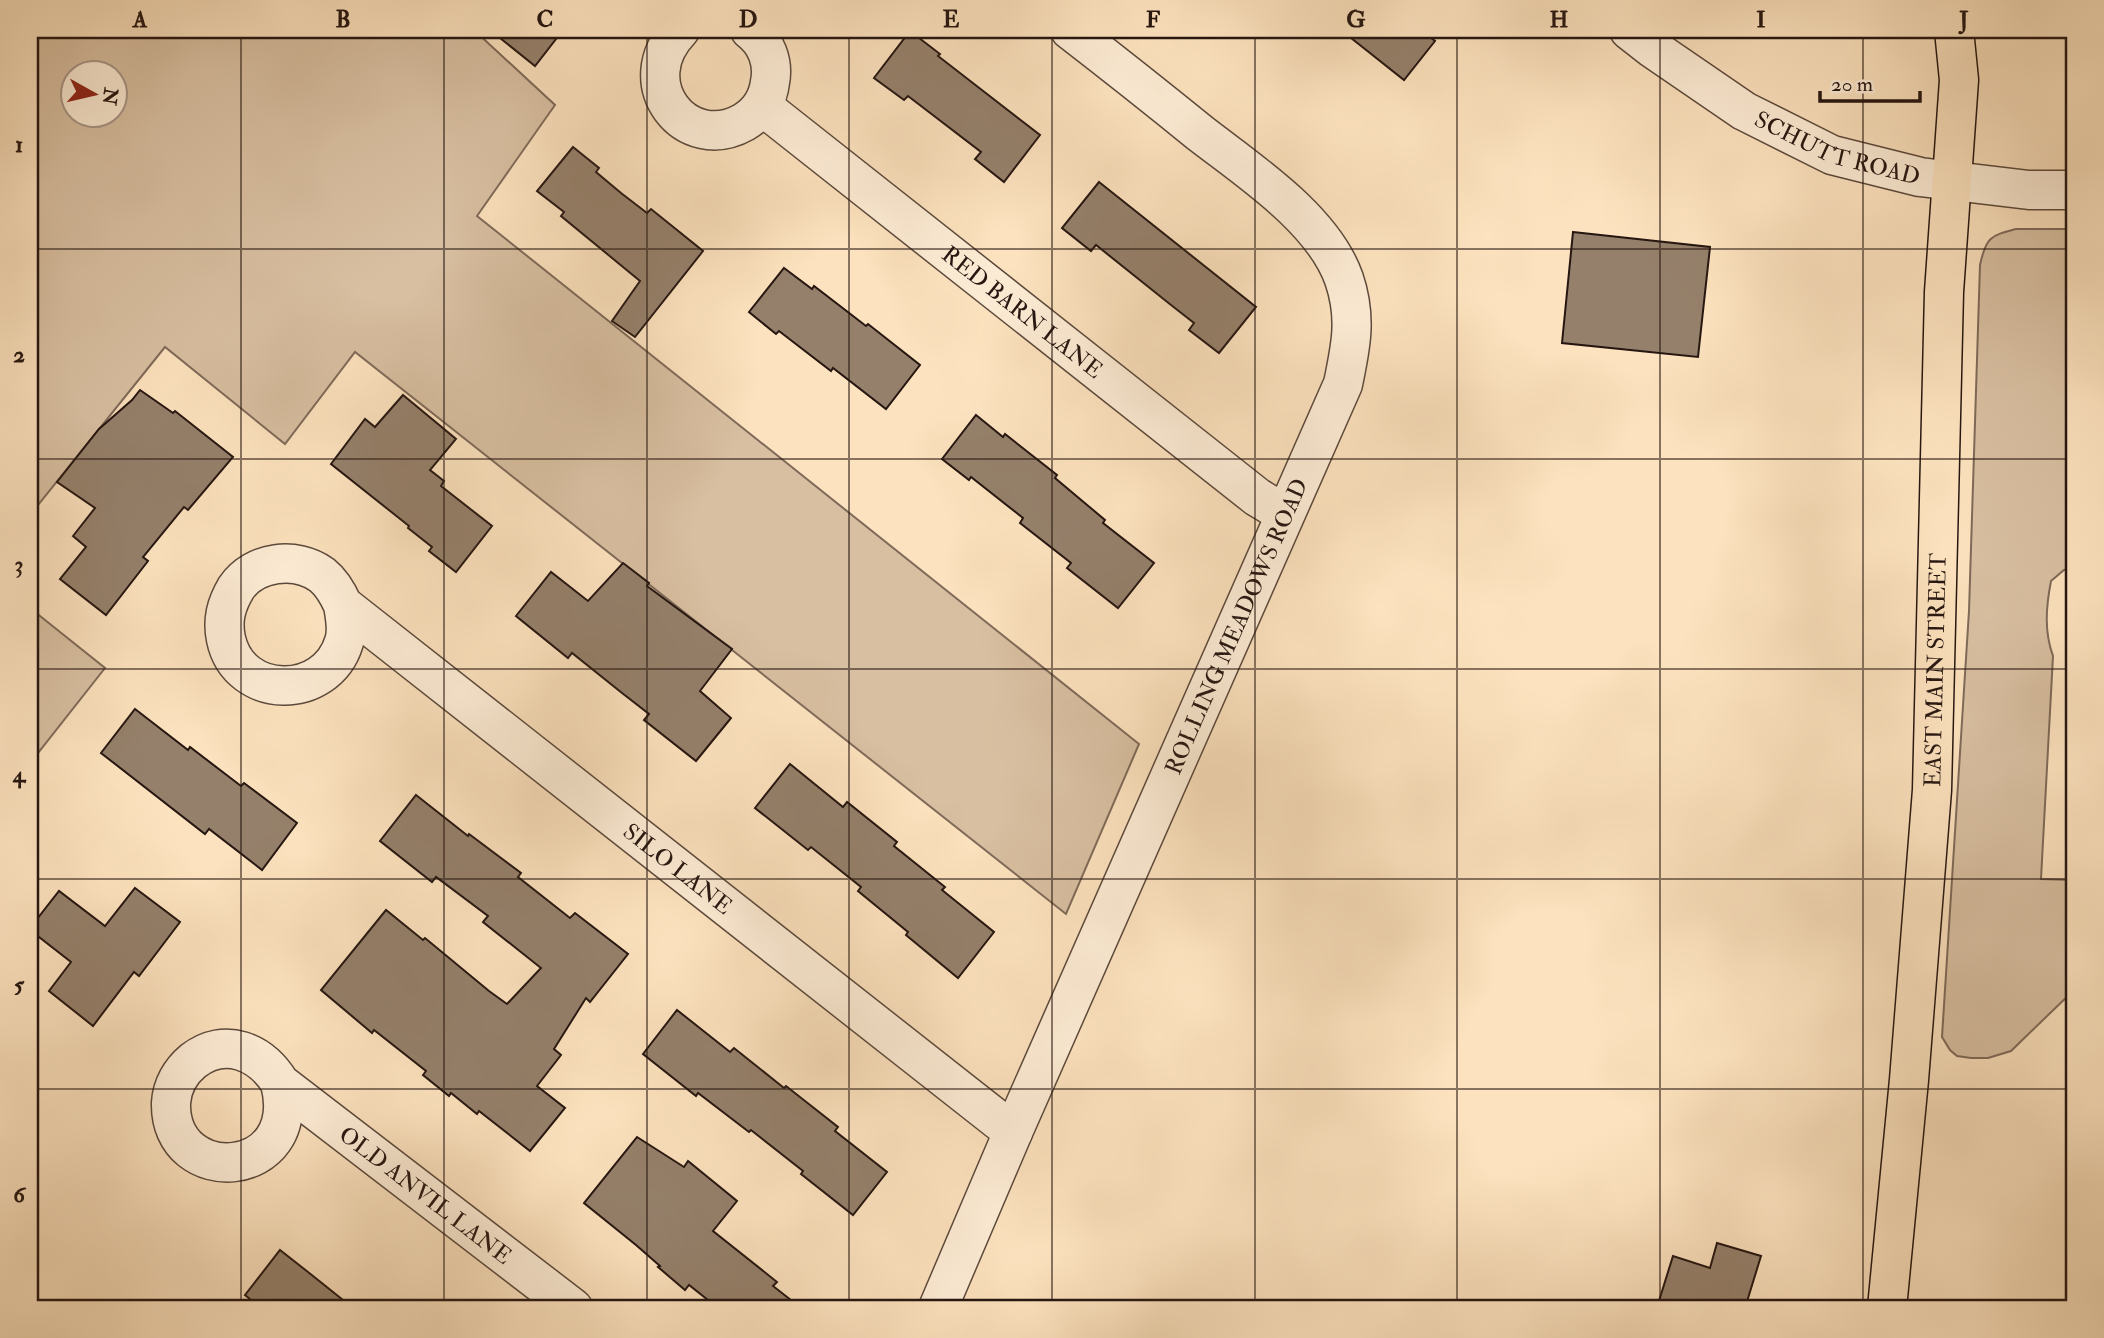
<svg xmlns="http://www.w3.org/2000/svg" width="2104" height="1338" viewBox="0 0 2104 1338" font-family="'IM FELL Double Pica',serif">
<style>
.green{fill:#d8bfa1;stroke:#7f6a59;stroke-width:2;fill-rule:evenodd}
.building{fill:#95806b;stroke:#261611;stroke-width:2}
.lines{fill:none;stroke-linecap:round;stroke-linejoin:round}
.minor-casing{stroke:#5c493c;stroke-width:41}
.major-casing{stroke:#261611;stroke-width:41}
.minor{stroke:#fdecd5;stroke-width:38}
.major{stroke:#fce2be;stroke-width:38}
.grid{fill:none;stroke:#261611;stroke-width:2;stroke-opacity:0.55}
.labels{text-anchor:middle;stroke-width:5;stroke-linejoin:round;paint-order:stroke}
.street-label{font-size:23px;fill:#261611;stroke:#fdecd5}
.neatline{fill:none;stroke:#261611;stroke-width:2.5}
.grid-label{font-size:23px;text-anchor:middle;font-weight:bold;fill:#261611}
</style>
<rect width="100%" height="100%" fill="#fce2be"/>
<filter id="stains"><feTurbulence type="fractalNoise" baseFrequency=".00286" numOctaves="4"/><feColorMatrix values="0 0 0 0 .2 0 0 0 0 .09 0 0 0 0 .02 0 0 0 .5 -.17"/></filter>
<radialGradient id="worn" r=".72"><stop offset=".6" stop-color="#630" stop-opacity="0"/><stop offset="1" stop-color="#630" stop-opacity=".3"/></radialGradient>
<g class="green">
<path d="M 30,30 L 474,30 L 555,105 L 477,216 L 1139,744 L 1066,914 L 355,352 L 285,444 L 165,347 L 30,515 ZM 74,74 L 116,74 L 116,116 L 74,116 Z"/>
<path d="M 2016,229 L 2074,229 L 2074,568 L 2064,570 L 2051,581 C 2046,607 2044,631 2053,656 L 2041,879 L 2074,880 L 2074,990 L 2011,1051 L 1988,1058 L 1971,1058 L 1957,1056 L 1950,1050 L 1942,1037 L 1969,611 L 1980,265 C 1986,237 1990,236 2016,229 Z"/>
<path d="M 30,608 L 105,668 L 34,758 L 30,755 Z"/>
</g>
<g class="building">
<path d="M 490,30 L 563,30 L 535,66 Z"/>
<path d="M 1341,30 L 1421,30 L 1435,41 L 1404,80 Z"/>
<path d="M 910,31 L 940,54 L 938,56 L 1040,135 L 1004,182 L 975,159 L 981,152 L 908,96 L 904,100 L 874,78 Z"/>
<path d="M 573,147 L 599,168 L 596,172 L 621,193 L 647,213 L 651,209 L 703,251 L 635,337 L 612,321 L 640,281 L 561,216 L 564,212 L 537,191 Z"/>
<path d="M 1099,182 L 1256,307 L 1219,353 L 1189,330 L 1194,323 L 1171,305 L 1096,245 L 1091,251 L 1062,228 Z"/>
<path d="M 1573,232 L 1710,247 L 1698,357 L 1562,343 Z"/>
<path d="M 784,268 L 812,289 L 814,286 L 866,326 L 868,324 L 920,365 L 886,409 L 833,368 L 831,371 L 779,331 L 776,334 L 749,312 Z"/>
<path d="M 140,390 L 173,413 L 175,411 L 233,457 L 188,510 L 184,507 L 143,557 L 148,561 L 106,615 L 60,579 L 86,547 L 73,536 L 95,508 L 57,482 L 99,429 L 132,400 Z"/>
<path d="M 403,395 L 456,439 L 430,470 L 444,481 L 441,486 L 492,526 L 456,572 L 429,551 L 432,547 L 408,528 L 409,526 L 331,464 L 365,419 L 375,427 Z"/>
<path d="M 976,415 L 1003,437 L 1005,434 L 1057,475 L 1055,478 L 1105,520 L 1103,523 L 1154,563 L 1118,608 L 1067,568 L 1071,563 L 1020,523 L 1023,518 L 971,477 L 969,480 L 942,459 Z"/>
<path d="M 623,563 L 649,583 L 647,586 L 732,649 L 700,691 L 731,718 L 696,761 L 644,720 L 649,714 L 622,693 L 572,653 L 568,658 L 516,616 L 551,572 L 588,601 Z"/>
<path d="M 135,709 L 188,750 L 190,747 L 241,786 L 244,783 L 297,823 L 262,870 L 209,829 L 205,834 L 101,753 Z"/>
<path d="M 790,764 L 843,807 L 847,802 L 897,842 L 894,846 L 945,887 L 942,890 L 994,932 L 958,978 L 906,935 L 908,932 L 858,891 L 861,887 L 811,847 L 808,850 L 755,808 Z"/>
<path d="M 416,795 L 468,836 L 469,834 L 521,873 L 518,877 L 570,918 L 575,913 L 628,954 L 590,1002 L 586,998 L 554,1049 L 561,1055 L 537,1086 L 565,1108 L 530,1151 L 479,1111 L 477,1114 L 451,1093 L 449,1096 L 423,1075 L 426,1071 L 374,1030 L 372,1033 L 321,990 L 386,910 L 423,940 L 425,938 L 489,991 L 507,1004 L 541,968 L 483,922 L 488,916 L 436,877 L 432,882 L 380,841 Z"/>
<path d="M 135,888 L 180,922 L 139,976 L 134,972 L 93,1026 L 49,991 L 71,962 L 30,930 L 30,928 L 59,891 L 105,926 Z"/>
<path d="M 677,1010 L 730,1052 L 734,1048 L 784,1088 L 786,1086 L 838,1127 L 835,1131 L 887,1172 L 853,1215 L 801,1174 L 803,1171 L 751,1130 L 749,1132 L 698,1093 L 696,1096 L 643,1054 Z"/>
<path d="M 637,1137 L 684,1167 L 688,1161 L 737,1201 L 713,1231 L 777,1282 L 773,1286 L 801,1308 L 718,1308 L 689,1285 L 685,1290 L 658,1267 L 660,1266 L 636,1245 L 584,1203 Z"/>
<path d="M 1717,1243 L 1761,1256 L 1745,1308 L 1673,1308 L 1658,1304 L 1673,1256 L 1710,1268 Z"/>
<path d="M 280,1250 L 308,1272 L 353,1308 L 261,1308 L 245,1295 Z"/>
</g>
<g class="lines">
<g class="minor-casing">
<g id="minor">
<path d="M 680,30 C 629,83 686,155 744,122 C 759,113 768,99 770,82 C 774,62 766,42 750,30"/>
<path id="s1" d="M 1629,30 L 1652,48 L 1744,111 L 1832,155 L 1920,177 L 2029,190 L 2074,190"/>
<path id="s2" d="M 762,106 L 1257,497 L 1285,514"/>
<path id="s3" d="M 343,605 C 338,594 332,583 322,575 C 296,556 254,561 236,588 C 226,605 222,620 226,639 C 239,700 326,701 344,642 C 348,630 345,617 343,605 L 1013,1132"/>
<path id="s4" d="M 280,1083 C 305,1181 169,1189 171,1103 C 172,1086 181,1071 193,1061 C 225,1036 261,1052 280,1083 L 573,1308"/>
<path id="s5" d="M 938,1308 L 1013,1132 L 1343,384 C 1351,346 1357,317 1344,279 C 1323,219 1249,171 1200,133 C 1157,98 1114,64 1070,30"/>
</g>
</g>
<g class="major-casing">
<g id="major">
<path id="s6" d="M 1887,1308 L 1909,1080 L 1932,790 L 1944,292 L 1959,80 L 1954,30"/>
</g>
</g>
<use href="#minor" class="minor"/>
<use href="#major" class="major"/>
</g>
<path class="grid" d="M 241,30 L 241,1308M 444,30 L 444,1308M 647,30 L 647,1308M 849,30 L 849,1308M 1052,30 L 1052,1308M 1255,30 L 1255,1308M 1457,30 L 1457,1308M 1660,30 L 1660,1308M 1863,30 L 1863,1308M 30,249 L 2074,249M 30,459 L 2074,459M 30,669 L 2074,669M 30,879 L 2074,879M 30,1089 L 2074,1089"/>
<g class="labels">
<g class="street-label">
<text dy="8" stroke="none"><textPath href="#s1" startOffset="242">SCHUTT ROAD</textPath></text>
<text dy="8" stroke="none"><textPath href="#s2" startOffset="332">RED BARN LANE</textPath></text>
<text dy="8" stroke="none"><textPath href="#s5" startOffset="744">ROLLING MEADOWS ROAD</textPath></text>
<text dy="8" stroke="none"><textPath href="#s6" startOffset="640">EAST MAIN STREET</textPath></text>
<text dy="8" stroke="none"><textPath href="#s3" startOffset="810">SILO LANE</textPath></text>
<text dy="8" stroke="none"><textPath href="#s4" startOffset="539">OLD ANVIL LANE</textPath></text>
</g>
</g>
<rect width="2104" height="1338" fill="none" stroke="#fce2be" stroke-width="77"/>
<g transform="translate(94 94) rotate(98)"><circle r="33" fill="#fdecd5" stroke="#a79687" stroke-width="2"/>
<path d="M0-5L12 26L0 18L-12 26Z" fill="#8f2418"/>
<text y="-10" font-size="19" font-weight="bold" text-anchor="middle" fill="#261611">N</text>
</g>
<path d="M1820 91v10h100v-10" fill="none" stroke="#261611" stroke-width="3.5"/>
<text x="1831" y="91" font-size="21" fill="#261611" stroke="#fdecd5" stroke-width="5" paint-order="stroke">20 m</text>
<rect x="38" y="38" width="2028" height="1262" class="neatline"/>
<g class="grid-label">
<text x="140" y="27">A</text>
<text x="343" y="27">B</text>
<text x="545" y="27">C</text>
<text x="748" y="27">D</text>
<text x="951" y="27">E</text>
<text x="1153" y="27">F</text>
<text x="1356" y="27">G</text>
<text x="1559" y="27">H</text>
<text x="1761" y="27">I</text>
<text x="1964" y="27">J</text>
<text x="19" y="152">1</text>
<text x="19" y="362">2</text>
<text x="19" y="572">3</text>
<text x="19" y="782">4</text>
<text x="19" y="992">5</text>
<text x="19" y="1202">6</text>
</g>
<rect width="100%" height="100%" filter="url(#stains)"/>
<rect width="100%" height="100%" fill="url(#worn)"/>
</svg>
